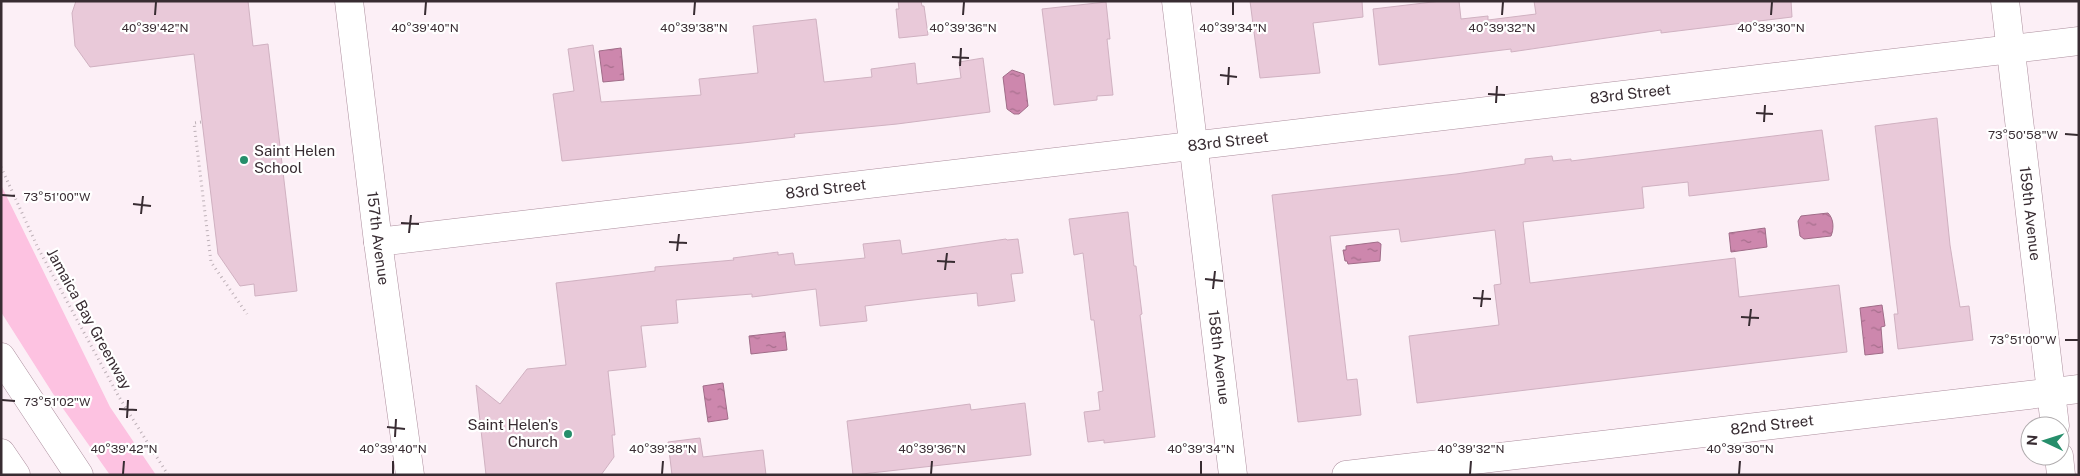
<svg xmlns="http://www.w3.org/2000/svg" width="2080" height="476" viewBox="0 0 2080 476" font-family="'Public Sans',sans-serif">
<style>
.grass{fill:#fdc2e1}
.water{fill:url(#water-ripples);stroke:#a06c88}
.building{fill:#e9c9d9;stroke:#d0b1c1}
.lines{fill:none;stroke-linecap:round;stroke-linejoin:round}
.street-casing{stroke:#ac8e9d;stroke-width:29}
.highway-casing{stroke:#ac8e9d;stroke-width:29}
.path{stroke:#beb1b8;stroke-width:3;stroke-dasharray:1 4;stroke-linecap:butt}
.street{stroke:#fff;stroke-width:28}
.highway{stroke:#fff;stroke-width:28}
.ticks{fill:none;stroke:#382c32;stroke-width:2}
.poi-dot{fill:#268e6b;stroke:#fff;stroke-width:2}
.labels{text-anchor:middle;stroke-width:4.5;stroke-linejoin:round;paint-order:stroke}
.street-label{font-size:15px;fill:#382c32;stroke:#fff}
.poi-label{font-size:15px;fill:#382c32;stroke:#fff;text-anchor:start}
.ticks-label{font-size:12px;text-anchor:middle;fill:#382c32;stroke:#fff;stroke-width:4.5;stroke-linejoin:round;paint-order:stroke}
</style>
<defs>
<pattern id="water-ripples" width="26" height="14" patternUnits="userSpaceOnUse" patternTransform="scale(1.25)"><rect width="26" height="14" fill="#cd87ad"/><path d="M2 4q2-2 4 0t4 0M15 11q2-2 4 0t4 0" fill="none" stroke="#a76f8d"/></pattern>
</defs>
<rect width="100%" height="100%" fill="#fceff6"/>
<path class="grass" d="M 1,185 L 110,407 L 156,475 L 110,475 L 57,400 L 1,312 Z"/>
<g class="water">
<path d="M 621,48 L 624,80 L 603,82 L 599,51 Z"/>
<path d="M 1012,70 L 1024,74 L 1028,106 L 1019,114 L 1014,114 L 1007,109 L 1003,77 Z"/>
<path d="M 1828,213 C 1834,219 1834,229 1831,236 L 1804,239 L 1800,236 L 1798,221 L 1801,216 Z"/>
<path d="M 1765,228 L 1767,247 L 1731,252 L 1729,233 Z"/>
<path d="M 1378,242 L 1381,244 L 1380,261 L 1348,264 L 1347,261 L 1345,261 L 1343,250 L 1346,250 L 1346,246 Z"/>
<path d="M 1882,305 L 1885,326 L 1881,327 L 1883,353 L 1865,355 L 1860,308 Z"/>
<path d="M 785,332 L 787,350 L 751,354 L 749,336 Z"/>
<path d="M 723,383 L 728,419 L 708,422 L 703,386 Z"/>
</g>
<g class="building">
<path d="M 76,1 L 248,1 L 253,46 L 268,44 L 297,291 L 255,296 L 254,284 L 240,286 L 218,254 L 194,54 L 90,67 L 75,46 L 72,13 Z"/>
<path d="M 898,1 L 921,1 L 922,6 L 924,6 L 928,35 L 899,38 L 896,9 L 899,9 Z"/>
<path d="M 1250,1 L 1362,1 L 1363,17 L 1313,23 L 1320,73 L 1260,78 Z"/>
<path d="M 1441,1 L 1459,1 L 1461,19 L 1488,16 L 1488,20 L 1536,14 L 1534,1 L 1791,1 L 1792,17 L 1661,33 L 1661,30 L 1511,52 L 1511,49 L 1379,65 L 1373,9 Z"/>
<path d="M 1106,2 L 1110,39 L 1107,39 L 1113,95 L 1097,96 L 1097,100 L 1054,105 L 1042,9 Z"/>
<path d="M 816,19 L 824,82 L 872,77 L 871,69 L 915,63 L 917,84 L 961,78 L 959,62 L 983,58 L 990,112 L 897,124 L 794,134 L 795,137 L 743,143 L 562,161 L 553,94 L 574,91 L 568,49 L 593,45 L 601,102 L 701,95 L 699,79 L 758,73 L 753,26 Z"/>
<path d="M 1937,118 L 1950,245 L 1960,307 L 1969,306 L 1973,340 L 1898,349 L 1894,314 L 1898,314 L 1875,126 Z"/>
<path d="M 1822,130 L 1829,180 L 1689,196 L 1688,182 L 1642,187 L 1644,208 L 1523,222 L 1530,283 L 1735,258 L 1739,297 L 1839,285 L 1847,352 L 1417,403 L 1409,336 L 1499,325 L 1494,285 L 1501,284 L 1495,230 L 1401,242 L 1399,229 L 1330,236 L 1347,380 L 1357,379 L 1361,415 L 1298,422 L 1272,195 L 1456,174 L 1525,164 L 1525,159 L 1552,156 L 1553,161 L 1571,159 L 1571,161 Z"/>
<path d="M 1128,212 L 1134,266 L 1136,266 L 1142,314 L 1140,315 L 1155,437 L 1104,443 L 1104,440 L 1088,442 L 1084,412 L 1100,410 L 1098,392 L 1103,391 L 1094,320 L 1091,320 L 1083,253 L 1074,255 L 1069,219 Z"/>
<path d="M 1006,239 L 1007,240 L 1018,239 L 1023,273 L 1011,274 L 1015,301 L 978,306 L 977,293 L 922,299 L 865,306 L 867,321 L 820,326 L 816,289 L 752,297 L 752,294 L 676,300 L 678,323 L 641,326 L 646,367 L 608,371 L 615,435 L 612,435 L 614,457 L 601,475 L 486,475 L 476,385 L 500,404 L 527,369 L 566,365 L 556,283 L 655,271 L 655,267 L 734,260 L 733,258 L 778,252 L 778,255 L 793,253 L 795,265 L 865,258 L 863,244 L 900,240 L 902,254 Z"/>
<path d="M 1025,403 L 1031,455 L 853,475 L 847,421 L 970,404 L 971,410 Z"/>
<path d="M 700,438 L 703,457 L 763,450 L 766,475 L 672,475 L 668,442 Z"/>
</g>
<g class="lines">
<g class="street-casing">
<g id="street">
<path id="s1" d="M 349,1 L 378,242 L 410,475"/>
<path id="s2" d="M 1176,1 L 1233,475"/>
<path id="s3" d="M 2005,1 L 2055,426"/>
<path id="s4" d="M 378,242 L 2079,41"/>
<path d="M 2059,456 L 2061,475"/>
<path id="s5" d="M 1346,475 L 2079,389"/>
</g>
</g>
<g class="highway-casing">
<g id="highway">
<path d="M 1,357 L 79,475"/>
<path d="M 1,453 L 16,475"/>
</g>
</g>
<g class="path">
<path d="M 201,122 L 194,123 L 211,262 L 247,314"/>
<path d="M 1,167 L 38,248 L 119,397 L 168,475"/>
</g>
<use href="#street" class="street"/>
<use href="#highway" class="highway"/>
</g>
<path class="ticks" d="M 155,15 L 156,2M 425,15 L 426,2M 694,15 L 695,2M 963,15 L 964,2M 1233,15 L 1233,2M 1502,15 L 1503,2M 1771,15 L 1772,2M 952,57 L 969,58M 960,66 L 961,48M 1220,75 L 1237,77M 1228,85 L 1229,67M 1488,94 L 1505,95M 1496,103 L 1497,86M 1756,113 L 1773,114M 1764,122 L 1765,105M 2065,134 L 2078,135M 2,195 L 15,196M 133,204 L 151,206M 141,214 L 143,196M 401,223 L 419,224M 409,233 L 411,215M 669,242 L 687,243M 677,251 L 679,234M 937,261 L 955,262M 945,270 L 947,253M 1205,279 L 1223,281M 1213,289 L 1215,271M 1473,298 L 1491,299M 1481,307 L 1483,290M 1741,317 L 1759,318M 1749,326 L 1751,309M 2065,340 L 2078,340M 2,400 L 15,401M 119,409 L 137,410M 127,418 L 128,400M 387,427 L 405,429M 395,437 L 396,419M 123,474 L 124,461M 393,474 L 393,461M 662,474 L 663,461M 931,474 L 932,461M 1201,474 L 1201,461M 1470,474 L 1471,461M 1739,474 L 1740,461"/>
<g class="poi-dot">
<circle cx="244" cy="160" r="5"/>
<circle cx="568" cy="434" r="5"/>
</g>
<g class="labels">
<g class="street-label">
<text dy="5" stroke="none"><textPath href="#s4" startOffset="1261">83rd Street</textPath></text>
<text dy="5" stroke="none"><textPath href="#s4" startOffset="856">83rd Street</textPath></text>
<text dy="5" stroke="none"><textPath href="#s4" startOffset="451">83rd Street</textPath></text>
<text dy="5" stroke="none"><textPath href="#s3" startOffset="214">159th Avenue</textPath></text>
<text dy="5" stroke="none"><textPath href="#s1" startOffset="239">157th Avenue</textPath></text>
<text transform="translate(89 319) rotate(61)" y="5">Jamaica Bay Greenway</text>
<text dy="5" stroke="none"><textPath href="#s2" startOffset="359">158th Avenue</textPath></text>
<text dy="5" stroke="none"><textPath href="#s5" startOffset="429">82nd Street</textPath></text>
</g>
<g class="poi-label">
<text x="254" y="156">Saint Helen<tspan x="254" dy="17">School</tspan></text>
<text x="558" y="430" text-anchor="end">Saint Helen's<tspan x="558" dy="17">Church</tspan></text>
</g>
</g>
<g class="ticks-label">
<text x="155" y="32">40°39'42"N</text>
<text x="425" y="32">40°39'40"N</text>
<text x="694" y="32">40°39'38"N</text>
<text x="963" y="32">40°39'36"N</text>
<text x="1233" y="32">40°39'34"N</text>
<text x="1502" y="32">40°39'32"N</text>
<text x="1771" y="32">40°39'30"N</text>
<text x="2023" y="139">73°50'58"W</text>
<text x="57" y="201">73°51'00"W</text>
<text x="2023" y="344">73°51'00"W</text>
<text x="57" y="406">73°51'02"W</text>
<text x="124" y="453">40°39'42"N</text>
<text x="393" y="453">40°39'40"N</text>
<text x="663" y="453">40°39'38"N</text>
<text x="932" y="453">40°39'36"N</text>
<text x="1201" y="453">40°39'34"N</text>
<text x="1471" y="453">40°39'32"N</text>
<text x="1740" y="453">40°39'30"N</text>
</g>
<rect width="2080" height="476" fill="none" stroke="#382c32" stroke-width="5"/>
<g transform="translate(2045 441) rotate(274)"><circle r="24" fill="#ffffff" stroke="#afabad"/>
<path d="M0-4L9 19L0 12L-9 19Z" fill="#268e6b"/>
<text y="-8" font-size="14" font-weight="bold" text-anchor="middle" fill="#382c32">N</text>
</g>
</svg>
